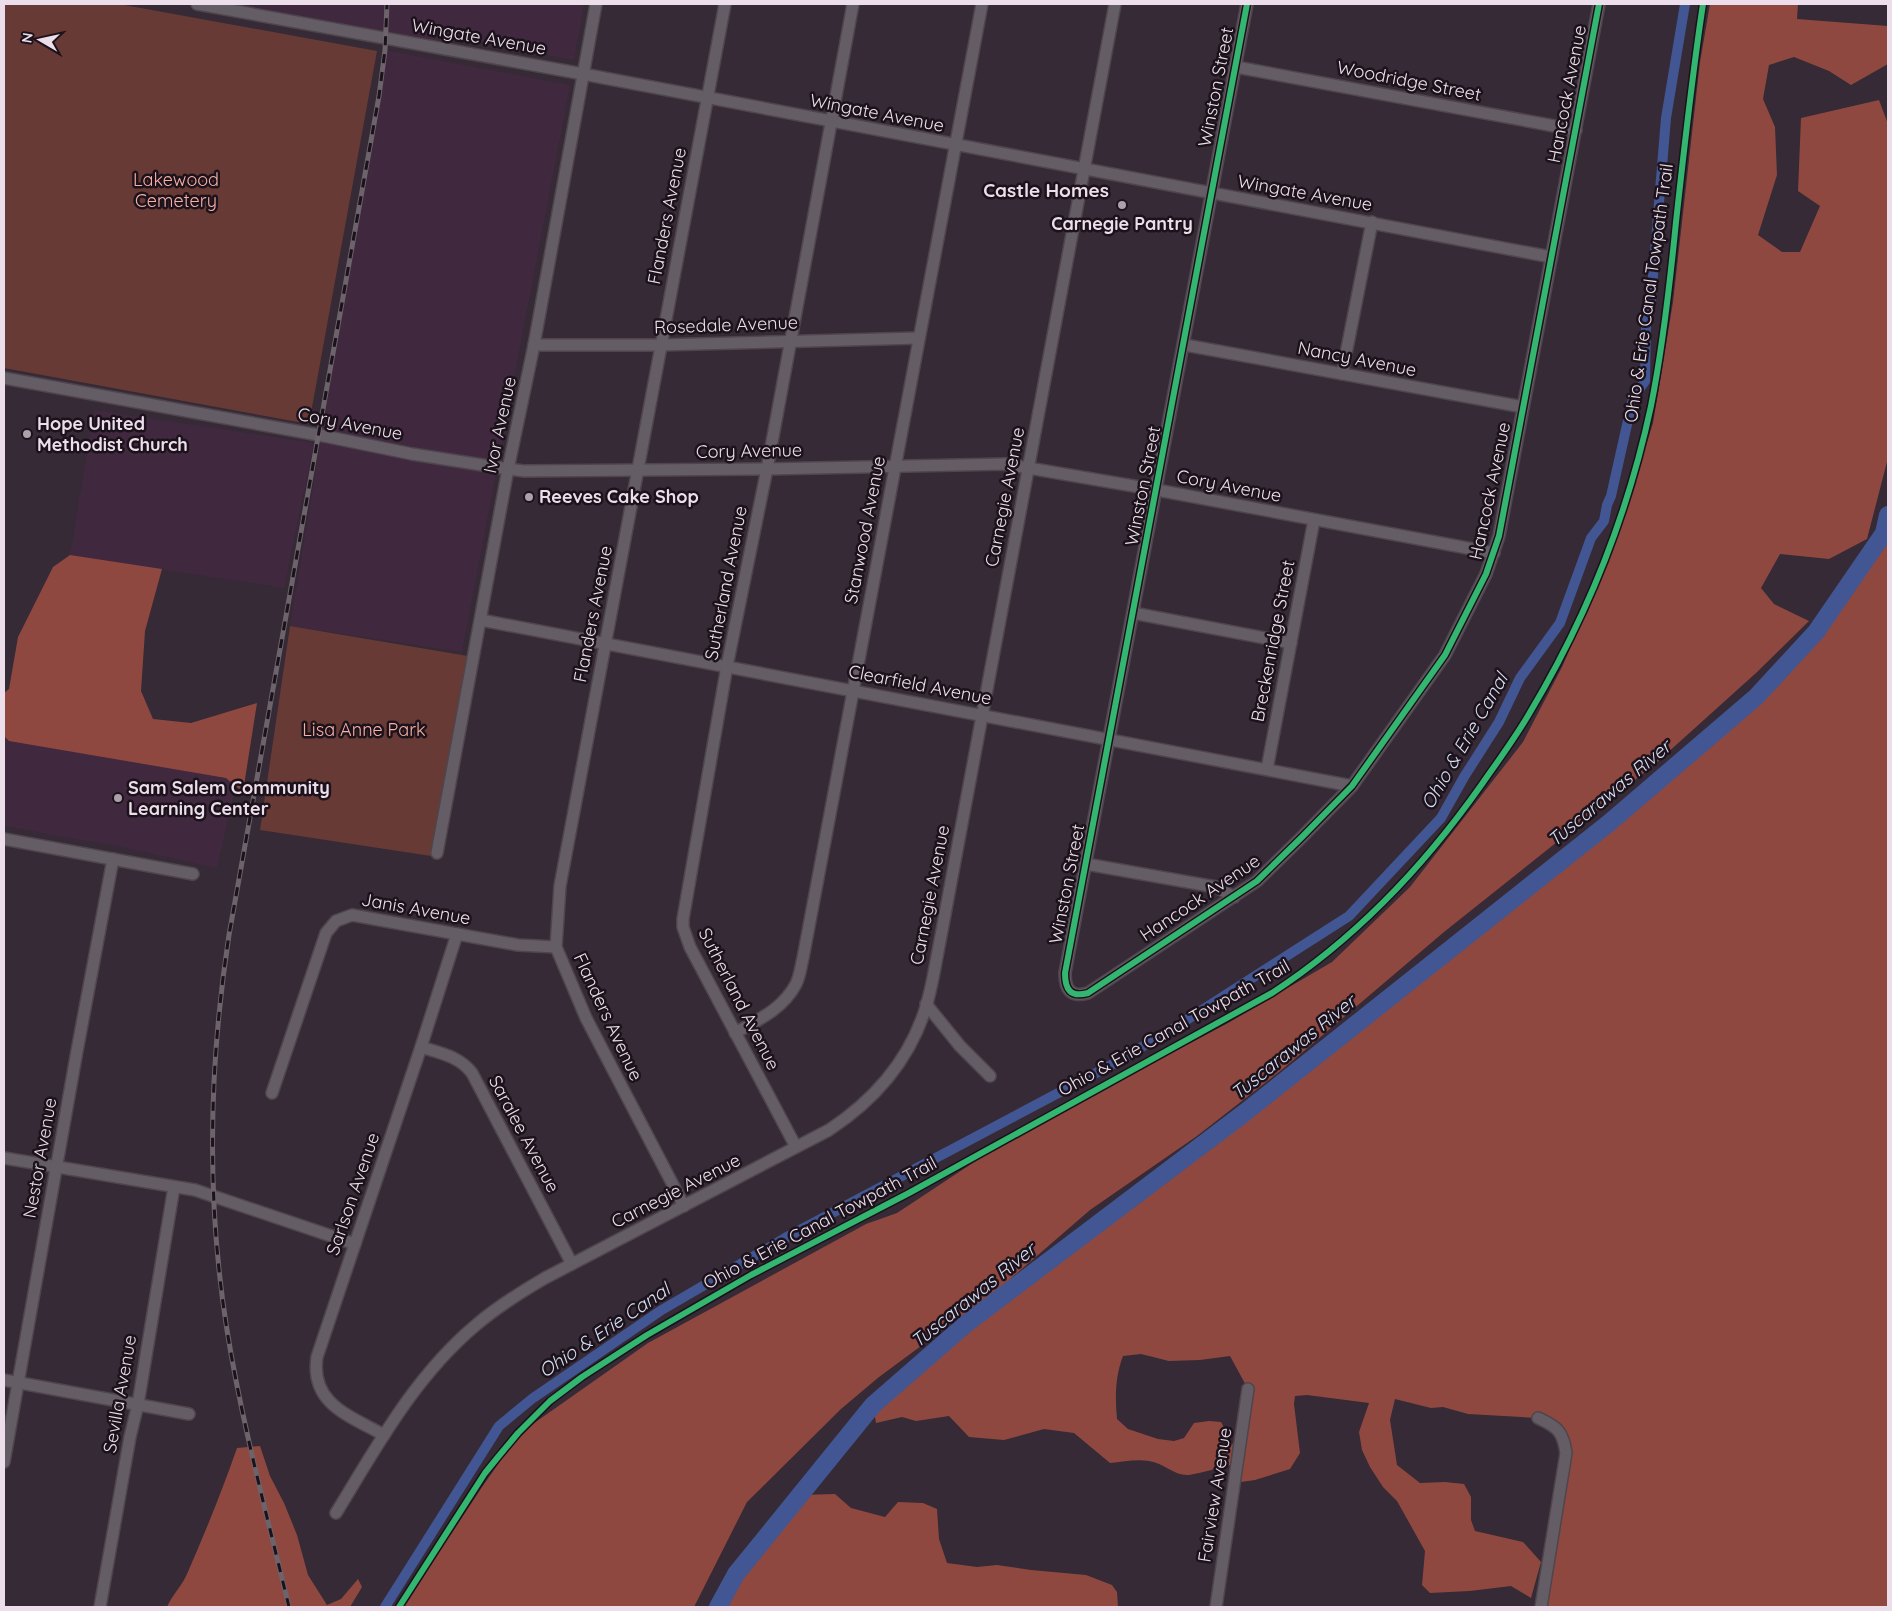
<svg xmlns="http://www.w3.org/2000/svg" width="1892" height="1611" viewBox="0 0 1892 1611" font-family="Quicksand,sans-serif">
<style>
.built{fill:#40283f}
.green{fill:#673a35}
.forest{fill:#8f483f}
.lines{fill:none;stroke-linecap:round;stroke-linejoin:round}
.canal{stroke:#415692;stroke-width:10}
.river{stroke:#415692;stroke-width:18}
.minor-casing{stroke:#4e454d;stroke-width:14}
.minor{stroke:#655d65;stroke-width:11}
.rail-casing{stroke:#6c636b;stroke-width:5}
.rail{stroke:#1c121b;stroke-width:3;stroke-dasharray:9;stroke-linecap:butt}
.cycleway-casing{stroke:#1c121b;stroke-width:9}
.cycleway{stroke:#33b770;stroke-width:6}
.poi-dot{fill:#aca0ab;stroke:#1c121b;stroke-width:2}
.labels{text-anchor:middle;stroke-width:5;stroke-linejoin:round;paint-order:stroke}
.street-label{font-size:18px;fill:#ecdfeb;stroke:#1c121b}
.park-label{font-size:18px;fill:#f7b1a5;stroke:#1c121b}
.poi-label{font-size:18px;font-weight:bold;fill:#ecdfeb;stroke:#1c121b;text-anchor:start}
.neighbourhood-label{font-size:19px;font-weight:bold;fill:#ecdfeb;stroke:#1c121b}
.water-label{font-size:19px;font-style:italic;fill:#d5ddf1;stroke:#1c121b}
</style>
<rect width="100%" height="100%" fill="#352a35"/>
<g class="built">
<path d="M 198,4 L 387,4 L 386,31 L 390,4 L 584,4 L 574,60 L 475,42 L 386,38 Z"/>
<path d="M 385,50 L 570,85 L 462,652 L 290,626 Z"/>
<path d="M 94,410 L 314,443 L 284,588 L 70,555 Z"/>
<path d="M 4,727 L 239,770 L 217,868 L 126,848 L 4,826 Z"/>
</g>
<g class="green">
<path d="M 4,4 L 119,4 L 377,51 L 309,424 L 4,368 Z"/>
<path d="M 290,626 L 468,656 L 431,856 L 260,830 Z"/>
</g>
<g class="forest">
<path d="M 1710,4 L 1798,4 L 1797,19 L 1888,26 L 1888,64 L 1851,85 L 1829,71 L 1794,57 L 1769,65 L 1763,99 L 1775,127 L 1777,175 L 1758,235 L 1782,252 L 1800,252 L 1820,206 L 1798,191 L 1801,118 L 1879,100 L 1888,124 L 1888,458 L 1867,539 L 1829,559 L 1780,554 L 1761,588 L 1774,604 L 1809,621 L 1756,673 L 1655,764 L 1444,932 L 1284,1068 L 1197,1136 L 1090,1210 L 1001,1287 L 879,1377 L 841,1409 L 747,1502 L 694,1607 L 403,1607 L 482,1487 L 520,1433 L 648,1343 L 866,1224 L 897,1213 L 1009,1139 L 1228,1023 L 1332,962 L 1410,887 L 1523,742 L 1562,667 L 1613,550 L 1653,423 L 1673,302 L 1700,62 Z"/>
<path d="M 1888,515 L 1888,1607 L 1542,1607 L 1564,1443 L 1538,1418 L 1468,1414 L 1443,1407 L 1431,1408 L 1395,1399 L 1390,1420 L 1397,1465 L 1420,1483 L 1445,1482 L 1464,1484 L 1471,1497 L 1471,1520 L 1475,1531 L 1523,1542 L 1541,1562 L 1531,1598 L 1511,1586 L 1470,1591 L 1430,1593 L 1422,1585 L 1425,1551 L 1397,1501 L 1383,1487 L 1370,1467 L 1362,1450 L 1359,1432 L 1369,1403 L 1307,1395 L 1295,1396 L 1294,1404 L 1300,1453 L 1290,1469 L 1255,1480 L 1234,1483 L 1248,1389 L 1230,1356 L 1200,1360 L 1169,1361 L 1141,1354 L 1123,1356 C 1115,1377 1115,1398 1117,1419 L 1128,1429 L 1158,1439 L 1174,1441 L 1184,1438 L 1194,1423 L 1209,1421 L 1221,1422 L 1233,1445 L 1230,1465 C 1217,1468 1202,1473 1189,1475 C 1174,1476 1164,1463 1149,1461 C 1136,1459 1123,1462 1110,1463 L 1074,1433 L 1044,1429 L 1004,1440 L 969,1437 L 949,1416 L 916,1421 L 902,1417 L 876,1423 L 873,1405 L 1243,1114 L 1609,823 L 1756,697 L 1816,632 L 1884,533 Z"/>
<path d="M 70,555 L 162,569 L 145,631 L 141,691 L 153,719 L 191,723 L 257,703 L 243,792 L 226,778 L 9,741 L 4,736 L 4,693 L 9,689 L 18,637 L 53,567 Z"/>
<path d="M 260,1446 L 270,1476 L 284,1503 L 297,1535 L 308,1575 L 327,1605 L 341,1599 L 358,1579 L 362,1587 L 350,1607 L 167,1607 C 172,1595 182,1586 187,1574 C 205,1533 222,1491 237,1448 Z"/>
<path d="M 835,1494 L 851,1508 L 885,1517 L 898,1502 L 923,1503 L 937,1509 L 939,1539 L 947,1563 L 977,1567 L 997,1565 L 1031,1570 L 1086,1575 L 1112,1585 L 1117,1592 L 1118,1607 L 718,1607 L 736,1574 L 800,1495 Z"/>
</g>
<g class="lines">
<path class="canal" d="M 385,1607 L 499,1426 L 533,1398 L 660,1311 L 785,1238 L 1113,1064 L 1174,1028 L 1349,916 L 1441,818 L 1464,777 L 1499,722 L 1520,678 L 1560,623 L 1591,538 L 1604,521 L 1607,505 L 1611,496 L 1633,398 L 1645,381 L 1646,326 L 1651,300 L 1666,118 L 1685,4"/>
<path class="river" d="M 718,1607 L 736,1574 L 873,1405 L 967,1323 L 1243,1114 L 1609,823 L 1756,697 L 1816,632 L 1884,533 L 1888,515"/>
<g class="minor-casing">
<g id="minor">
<path d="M 197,4 L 583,74 L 1551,257"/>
<path d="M 1247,4 L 1065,973 C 1065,989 1070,998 1088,993 L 1257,881 L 1302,837 L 1352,786 L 1445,655 L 1486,574 L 1499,536 L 1599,4"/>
<path d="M 1236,67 L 1576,130"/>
<path d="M 534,345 L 660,345 L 919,338"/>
<path d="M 1185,345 L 1523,407"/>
<path d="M 1342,374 L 1372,222"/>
<path d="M 4,378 L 324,436 L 412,454 L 508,469 L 524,471 L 767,469 L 1005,464 L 1157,490 L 1494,553"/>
<path d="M 1133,613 L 1291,643"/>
<path d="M 481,620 L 1352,786"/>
<path d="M 1267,769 L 1314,520"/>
<path d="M 4,839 L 193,874"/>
<path d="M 437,853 L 508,469 L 534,345 L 596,4"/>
<path d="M 1086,864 L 1216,887 L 1234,897"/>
<path d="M 926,1004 L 960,1046 L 990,1076"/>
<path d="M 735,1033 C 758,1020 783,1009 796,984 C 800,976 801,966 803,958 L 982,4"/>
<path d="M 421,1047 C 440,1053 459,1056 472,1073 L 572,1264"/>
<path d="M 272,1093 L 326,933 L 336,921 L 352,915 L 518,945 L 556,947"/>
<path d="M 796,1147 L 690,947 L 683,927 L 683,919 L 727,666 L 767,469 L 853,4"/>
<path d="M 4,1158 L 195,1190 L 355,1244"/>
<path d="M 684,1206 L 586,1018 L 556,947 L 560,886 L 725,4"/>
<path d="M 4,1380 L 189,1414"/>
<path d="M 1538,1418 C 1558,1427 1563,1432 1566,1453 L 1541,1607"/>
<path d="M 384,1435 C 350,1416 310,1404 317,1357 L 421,1047 L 457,934"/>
<path d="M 4,1462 L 77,1051 L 113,859"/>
<path d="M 336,1513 C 377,1446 415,1376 476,1325 C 497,1307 521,1292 545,1278 L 829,1130 C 873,1101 907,1063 924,1013 C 932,990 935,965 940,941 L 1115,4"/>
<path d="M 100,1607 L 130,1437 L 138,1404 L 174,1187"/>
<path d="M 1216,1607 L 1248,1389"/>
</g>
</g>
<use href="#minor" class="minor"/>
<g class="rail-casing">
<path id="rail" d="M 289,1607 C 267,1515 242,1424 227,1330 C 206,1199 209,1065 229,935 L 379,96 L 385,50 L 387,4"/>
</g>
<use href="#rail" class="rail"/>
<g class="cycleway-casing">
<g id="cycleway">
<path d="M 1247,4 L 1065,973 C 1065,989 1070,998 1088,993 L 1257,881 L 1302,837 L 1352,786 L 1445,655 L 1486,574 L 1499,536 L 1599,4"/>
<path d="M 399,1607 L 485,1473 L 498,1457 L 518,1433 L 550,1401 L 582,1377 L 647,1335 L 751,1275 L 909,1193 L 1272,993 C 1355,939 1425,865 1482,784 C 1498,761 1515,738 1529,714 C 1586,619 1628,514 1651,406 C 1663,346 1670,283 1676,222 C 1684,149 1692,76 1703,4"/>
</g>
</g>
<use href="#cycleway" class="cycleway"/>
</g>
<g class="poi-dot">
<circle cx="1122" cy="205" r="5"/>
<circle cx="27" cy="434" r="5"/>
<circle cx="529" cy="497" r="5"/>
<circle cx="118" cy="798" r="5"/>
</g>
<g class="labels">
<g class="street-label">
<text transform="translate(479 37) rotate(10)" y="6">Wingate Avenue</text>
<text transform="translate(1409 81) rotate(11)" y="6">Woodridge Street</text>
<text transform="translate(1216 87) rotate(-79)" y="6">Winston Street</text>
<text transform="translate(1567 94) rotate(-79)" y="6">Hancock Avenue</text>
<text transform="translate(877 113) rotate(11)" y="6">Wingate Avenue</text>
<text transform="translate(1305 193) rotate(10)" y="6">Wingate Avenue</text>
<text transform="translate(667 216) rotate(-79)" y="6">Flanders Avenue</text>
<text transform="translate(1649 293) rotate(-82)" y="6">Ohio &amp; Erie Canal Towpath Trail</text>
<text transform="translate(726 325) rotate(-2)" y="6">Rosedale Avenue</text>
<text transform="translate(1357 359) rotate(11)" y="6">Nancy Avenue</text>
<text transform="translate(350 424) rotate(11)" y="6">Cory Avenue</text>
<text transform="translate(500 425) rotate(-78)" y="6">Ivor Avenue</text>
<text transform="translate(749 451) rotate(-1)" y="6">Cory Avenue</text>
<text transform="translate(1143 486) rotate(-79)" y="6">Winston Street</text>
<text transform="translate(1229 486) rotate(11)" y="6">Cory Avenue</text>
<text transform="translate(1490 491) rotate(-78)" y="6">Hancock Avenue</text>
<text transform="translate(1005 497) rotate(-79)" y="6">Carnegie Avenue</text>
<text transform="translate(865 530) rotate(-79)" y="6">Stanwood Avenue</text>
<text transform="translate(726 583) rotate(-79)" y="6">Sutherland Avenue</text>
<text transform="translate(593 614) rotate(-79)" y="6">Flanders Avenue</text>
<text transform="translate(1273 641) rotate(-79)" y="6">Breckenridge Street</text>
<text transform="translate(920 685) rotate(11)" y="6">Clearfield Avenue</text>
<text transform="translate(1067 884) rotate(-79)" y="6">Winston Street</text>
<text transform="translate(930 895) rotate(-79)" y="6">Carnegie Avenue</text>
<text transform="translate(1200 898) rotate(-34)" y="6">Hancock Avenue</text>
<text transform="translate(416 909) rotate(10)" y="6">Janis Avenue</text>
<text transform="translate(739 999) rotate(63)" y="6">Sutherland Avenue</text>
<text transform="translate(608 1017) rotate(65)" y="6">Flanders Avenue</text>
<text transform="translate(1174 1028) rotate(-29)" y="6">Ohio &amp; Erie Canal Towpath Trail</text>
<text transform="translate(524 1134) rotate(62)" y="6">Saralee Avenue</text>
<text transform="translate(40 1158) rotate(-80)" y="6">Nestor Avenue</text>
<text transform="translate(676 1191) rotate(-27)" y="6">Carnegie Avenue</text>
<text transform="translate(353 1194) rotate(-71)" y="6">Sarlson Avenue</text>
<text transform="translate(820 1223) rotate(-28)" y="6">Ohio &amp; Erie Canal Towpath Trail</text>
<text transform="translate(120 1394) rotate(-80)" y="6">Sevilla Avenue</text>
<text transform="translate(1215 1495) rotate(-81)" y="6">Fairview Avenue</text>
</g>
<g class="park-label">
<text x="176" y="186">Lakewood<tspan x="176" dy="21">Cemetery</tspan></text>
<text x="364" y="736">Lisa Anne Park</text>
</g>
<g class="poi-label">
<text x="1122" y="230" text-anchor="middle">Carnegie Pantry</text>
<text x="37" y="430">Hope United<tspan x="37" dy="21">Methodist Church</tspan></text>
<text x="539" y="503">Reeves Cake Shop</text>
<text x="128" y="794">Sam Salem Community<tspan x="128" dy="21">Learning Center</tspan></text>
</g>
<g class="neighbourhood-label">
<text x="1046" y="197">Castle Homes</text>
</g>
<g class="water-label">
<text transform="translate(1464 741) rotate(-60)" y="7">Ohio &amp; Erie Canal</text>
<text transform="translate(1609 793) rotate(-40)" y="7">Tuscarawas River</text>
<text transform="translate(1293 1047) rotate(-39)" y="7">Tuscarawas River</text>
<text transform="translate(973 1295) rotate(-39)" y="7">Tuscarawas River</text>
<text transform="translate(604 1330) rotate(-34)" y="7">Ohio &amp; Erie Canal</text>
</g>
</g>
<rect width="1892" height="1611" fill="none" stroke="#ecdfeb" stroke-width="10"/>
<g transform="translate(40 40) rotate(279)" stroke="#1c121b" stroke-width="4" paint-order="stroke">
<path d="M0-4L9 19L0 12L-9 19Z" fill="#ecdfeb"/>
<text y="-8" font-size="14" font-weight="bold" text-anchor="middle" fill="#ecdfeb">N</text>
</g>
</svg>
